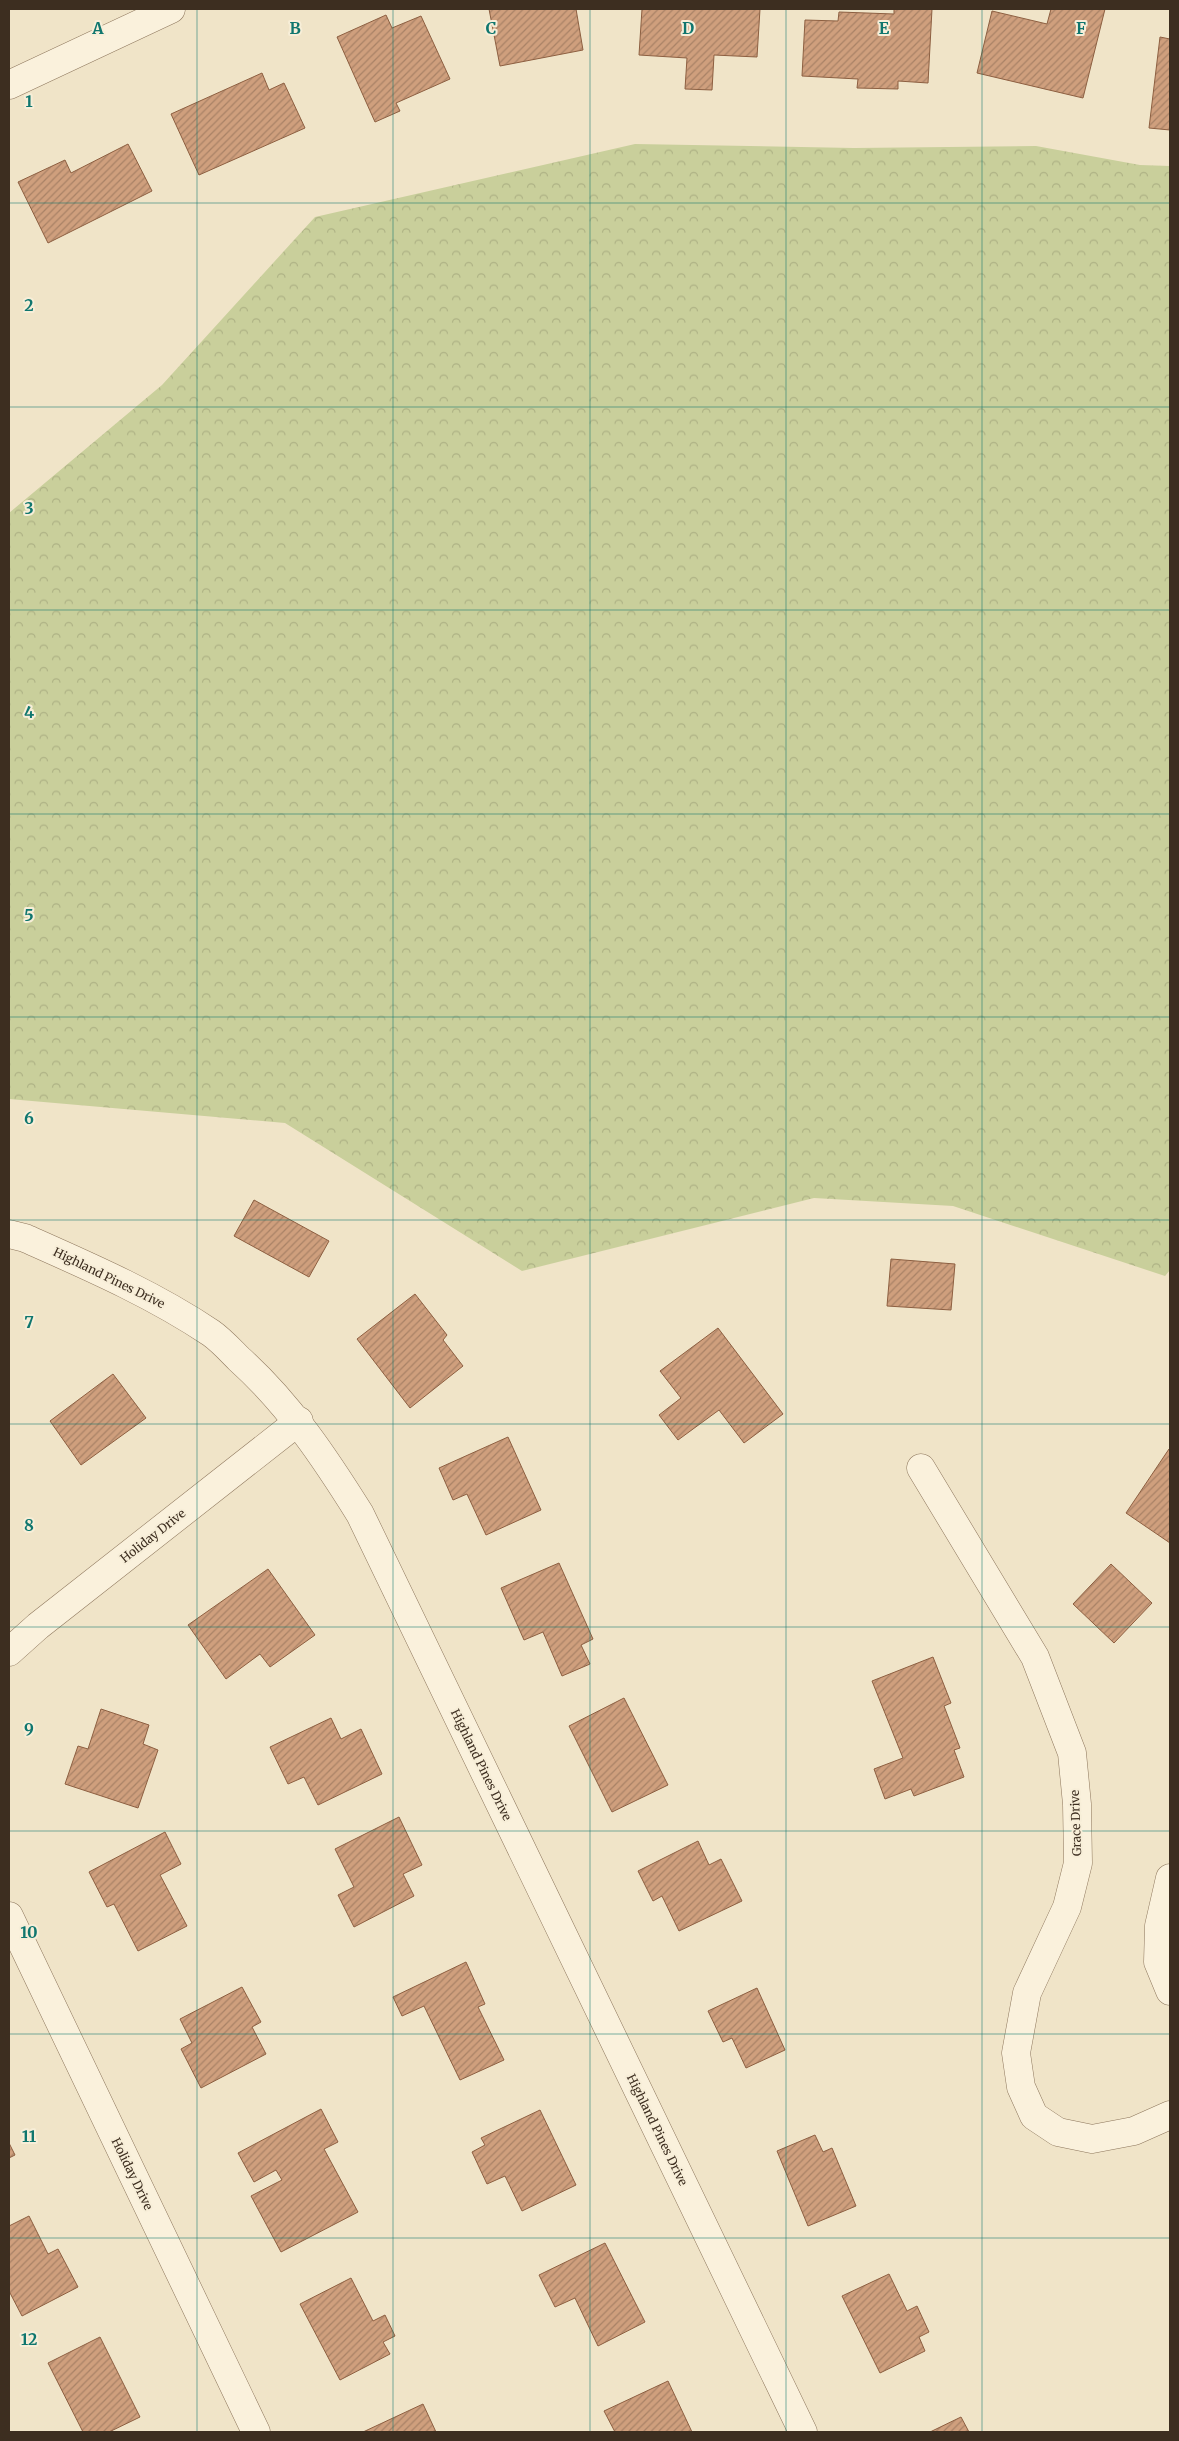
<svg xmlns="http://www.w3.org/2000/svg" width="1179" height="2441" viewBox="0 0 1179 2441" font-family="Merriweather,serif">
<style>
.forest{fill:url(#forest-crowns)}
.building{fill:url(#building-hatch);stroke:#8d5f41}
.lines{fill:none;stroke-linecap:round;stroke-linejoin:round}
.street-casing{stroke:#8d765c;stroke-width:29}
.street{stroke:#faf1dc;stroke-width:28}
.grid{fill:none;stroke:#0f766e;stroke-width:1;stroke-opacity:0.55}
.labels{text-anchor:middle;stroke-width:4;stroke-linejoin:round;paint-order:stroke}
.street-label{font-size:12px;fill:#3d2e20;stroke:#f7eed8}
.grid-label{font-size:16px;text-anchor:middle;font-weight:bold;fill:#0f766e;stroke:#f7eed8;stroke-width:4;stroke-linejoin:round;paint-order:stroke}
</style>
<defs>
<pattern id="forest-crowns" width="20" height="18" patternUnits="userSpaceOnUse" patternTransform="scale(1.25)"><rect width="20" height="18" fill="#c9cf9b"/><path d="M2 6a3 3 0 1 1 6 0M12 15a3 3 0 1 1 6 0" fill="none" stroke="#aeb285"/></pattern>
<pattern id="building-hatch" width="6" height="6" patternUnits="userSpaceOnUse" patternTransform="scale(1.25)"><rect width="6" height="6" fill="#cf9f7d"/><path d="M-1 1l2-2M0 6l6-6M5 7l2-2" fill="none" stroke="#a98266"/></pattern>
</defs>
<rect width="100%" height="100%" fill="#f0e4c8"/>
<path class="forest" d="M 635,144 L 854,148 L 1036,146 L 1140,165 L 1170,166 L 1170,1270 L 1165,1276 L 953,1206 L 814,1198 L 522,1271 L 285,1123 L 9,1099 L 9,513 L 162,385 L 315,217 Z"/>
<g class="building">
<path d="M 489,9 L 576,9 L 583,50 L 500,66 Z"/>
<path d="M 642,9 L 760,9 L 757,57 L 714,55 L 712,90 L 685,89 L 687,58 L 639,55 Z"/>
<path d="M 894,9 L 932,9 L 928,83 L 898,81 L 898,89 L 857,88 L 858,79 L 802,76 L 805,20 L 838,21 L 839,12 L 894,14 Z"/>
<path d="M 1051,9 L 1105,9 L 1083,98 L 977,73 L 992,11 L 1047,24 Z"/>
<path d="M 386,15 L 392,28 L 421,16 L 450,79 L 396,103 L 400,111 L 375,122 L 337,37 Z"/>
<path d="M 1160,37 L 1170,39 L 1170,130 L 1149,128 Z"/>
<path d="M 262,73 L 269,90 L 284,83 L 305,128 L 199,175 L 171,114 Z"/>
<path d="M 128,144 L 152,191 L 48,243 L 18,182 L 65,160 L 71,173 Z"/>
<path d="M 254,1200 L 329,1241 L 309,1277 L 234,1236 Z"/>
<path d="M 891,1259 L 955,1264 L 951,1310 L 887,1306 Z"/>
<path d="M 415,1294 L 447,1335 L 443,1340 L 463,1366 L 410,1408 L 357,1339 Z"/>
<path d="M 718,1328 L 783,1414 L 744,1443 L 719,1410 L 678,1440 L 659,1415 L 681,1398 L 660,1371 Z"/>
<path d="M 113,1374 L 146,1418 L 81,1465 L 50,1421 Z"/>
<path d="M 508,1437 L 541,1510 L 486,1535 L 467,1494 L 453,1500 L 439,1468 Z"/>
<path d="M 1169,1449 L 1170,1449 L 1170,1543 L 1126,1513 Z"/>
<path d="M 559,1563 L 593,1639 L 581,1645 L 590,1664 L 562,1676 L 543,1632 L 524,1640 L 501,1588 Z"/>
<path d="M 1111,1564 L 1152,1603 L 1114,1643 L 1073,1604 Z"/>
<path d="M 268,1569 L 315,1635 L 270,1667 L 260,1654 L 226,1679 L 188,1625 Z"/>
<path d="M 933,1657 L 951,1703 L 944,1706 L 960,1748 L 954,1750 L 964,1777 L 914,1796 L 911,1789 L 885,1799 L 874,1769 L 903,1758 L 872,1681 Z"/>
<path d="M 624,1698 L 668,1785 L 612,1812 L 569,1726 Z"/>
<path d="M 101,1709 L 149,1725 L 143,1744 L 158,1750 L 138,1808 L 65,1784 L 78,1746 L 88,1749 Z"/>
<path d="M 331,1718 L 341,1739 L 361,1729 L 382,1774 L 318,1805 L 304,1777 L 288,1784 L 270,1747 Z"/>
<path d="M 399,1817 L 422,1865 L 403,1874 L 414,1896 L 354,1927 L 338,1895 L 354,1887 L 335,1849 Z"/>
<path d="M 165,1832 L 181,1864 L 160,1875 L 187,1926 L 138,1951 L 114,1904 L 107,1907 L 89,1872 Z"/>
<path d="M 698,1841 L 709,1865 L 721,1859 L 742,1901 L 679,1931 L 662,1896 L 653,1901 L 638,1871 Z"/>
<path d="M 466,1962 L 485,2004 L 478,2007 L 504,2060 L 460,2080 L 424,2006 L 402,2016 L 393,1997 Z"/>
<path d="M 242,1987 L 261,2022 L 252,2027 L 266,2054 L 201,2088 L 181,2049 L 192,2043 L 180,2019 Z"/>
<path d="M 757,1988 L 785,2050 L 746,2068 L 732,2038 L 723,2042 L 708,2011 Z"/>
<path d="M 321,2109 L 338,2142 L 324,2149 L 358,2212 L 281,2252 L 251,2196 L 282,2180 L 276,2170 L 254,2182 L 238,2153 Z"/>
<path d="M 540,2110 L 576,2185 L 522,2211 L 505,2176 L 487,2184 L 472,2152 L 485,2145 L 481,2138 Z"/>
<path d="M 815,2135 L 823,2152 L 832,2148 L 856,2206 L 808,2226 L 777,2151 Z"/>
<path d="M 9,2143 L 15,2155 L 9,2158 Z"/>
<path d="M 29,2216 L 48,2254 L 58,2249 L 78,2287 L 22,2316 L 9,2291 L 9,2226 Z"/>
<path d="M 605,2243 L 645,2322 L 598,2346 L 575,2298 L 555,2307 L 539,2275 Z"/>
<path d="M 889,2274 L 907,2311 L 917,2306 L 929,2332 L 919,2337 L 925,2351 L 880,2373 L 842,2296 Z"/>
<path d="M 351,2278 L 373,2321 L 385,2315 L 395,2336 L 383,2342 L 390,2354 L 340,2380 L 300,2304 Z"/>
<path d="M 100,2337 L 140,2417 L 109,2432 L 83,2432 L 48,2363 Z"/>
<path d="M 668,2381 L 692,2432 L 615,2432 L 604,2411 Z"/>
<path d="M 423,2404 L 436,2432 L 363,2432 Z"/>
<path d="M 961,2417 L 969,2432 L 930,2432 Z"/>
</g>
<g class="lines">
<g class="street-casing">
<g id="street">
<path d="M 9,85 L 171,9"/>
<path d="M 9,1234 L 25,1238 C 88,1266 153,1294 211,1333 C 221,1340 230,1350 239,1359 C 289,1404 325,1458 360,1514 L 803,2432"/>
<path d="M 921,1468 L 1035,1657 L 1072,1753 L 1077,1804 L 1078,1863 L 1067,1907 L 1027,1993 L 1016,2053 L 1021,2087 L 1034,2116 L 1058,2132 L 1092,2139 L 1134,2131 L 1170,2115"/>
<path d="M 9,1652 L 38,1626 L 299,1421"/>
<path d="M 1170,1878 L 1159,1926 L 1158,1962 L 1170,1991"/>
<path d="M 9,1916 L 256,2432"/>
</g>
</g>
<use href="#street" class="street"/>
</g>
<path class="grid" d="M 197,9 L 197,2432M 393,9 L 393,2432M 590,9 L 590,2432M 786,9 L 786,2432M 982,9 L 982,2432M 9,203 L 1170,203M 9,407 L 1170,407M 9,610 L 1170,610M 9,814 L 1170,814M 9,1017 L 1170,1017M 9,1220 L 1170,1220M 9,1424 L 1170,1424M 9,1627 L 1170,1627M 9,1831 L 1170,1831M 9,2034 L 1170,2034M 9,2238 L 1170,2238"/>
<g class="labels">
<g class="street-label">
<text transform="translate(109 1278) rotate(26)" y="4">Highland Pines Drive</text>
<text transform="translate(153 1536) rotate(-38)" y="4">Holiday Drive</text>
<text transform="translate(481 1765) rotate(64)" y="4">Highland Pines Drive</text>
<text transform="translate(1076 1823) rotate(-92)" y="4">Grace Drive</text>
<text transform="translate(657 2130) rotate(64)" y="4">Highland Pines Drive</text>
<text transform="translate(132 2174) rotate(64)" y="4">Holiday Drive</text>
</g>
</g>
<g class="grid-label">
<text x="98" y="34">A</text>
<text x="295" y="34">B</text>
<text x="491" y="34">C</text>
<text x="688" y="34">D</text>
<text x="884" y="34">E</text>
<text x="1081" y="34">F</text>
<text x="29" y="107">1</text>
<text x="29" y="311">2</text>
<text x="29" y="514">3</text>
<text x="29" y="718">4</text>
<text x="29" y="921">5</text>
<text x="29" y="1124">6</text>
<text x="29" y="1328">7</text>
<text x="29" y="1531">8</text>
<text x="29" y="1735">9</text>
<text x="29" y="1938">10</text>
<text x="29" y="2142">11</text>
<text x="29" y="2345">12</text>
</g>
<rect width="1179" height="2441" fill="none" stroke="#3d2e20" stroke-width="20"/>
</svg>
